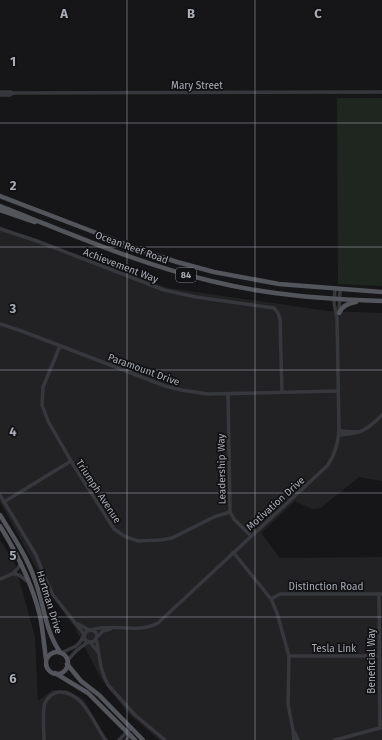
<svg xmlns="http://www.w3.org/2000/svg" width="382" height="740" viewBox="0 0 382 740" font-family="'Fira Sans',sans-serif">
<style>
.built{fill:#222225}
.green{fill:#1e261f}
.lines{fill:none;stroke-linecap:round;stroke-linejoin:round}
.minor{stroke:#37383d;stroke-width:3.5}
.major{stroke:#53555c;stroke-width:4.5}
.grid{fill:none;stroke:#a8adb8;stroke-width:1;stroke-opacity:0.55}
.labels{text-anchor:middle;stroke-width:3.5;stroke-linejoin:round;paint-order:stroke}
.shield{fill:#111113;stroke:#7b7e86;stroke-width:1}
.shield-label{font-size:9px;font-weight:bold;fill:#a8adb8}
.street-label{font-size:10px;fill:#a8adb8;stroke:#111113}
.grid-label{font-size:13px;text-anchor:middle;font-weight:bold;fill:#a8adb8;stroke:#111113;stroke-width:3.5;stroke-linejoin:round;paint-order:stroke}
</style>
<rect width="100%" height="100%" fill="#161618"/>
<g class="built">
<path d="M 0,226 L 168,288 L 328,311 L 382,313 L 382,481 L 359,477 L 321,508 L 312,509 L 295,501 L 261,533 L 280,558 L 382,557 L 382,740 L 159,740 L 127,712 L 100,677 L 75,628 L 50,593 L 0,502 Z"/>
<path d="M 0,540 L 15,564 L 35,637 L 38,701 L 52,690 L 67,690 L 84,700 L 107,740 L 0,740 Z"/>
</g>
<path class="green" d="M 337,98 L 382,98 L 382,286 L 338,284 Z"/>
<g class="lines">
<g class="minor">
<path d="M 0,92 L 10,92 L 13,93 L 382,92"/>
<path d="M 0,95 L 10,95 L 13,93"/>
<path d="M 0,229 L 37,241 L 164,290 L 196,297 L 274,308 L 278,313 L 280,319 L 282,392"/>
<path d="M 339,313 L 340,290"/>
<path d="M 0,324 L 19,330 L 165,386 L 181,390 L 208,394 L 338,391"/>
<path d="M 60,346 L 43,387 L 42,405 L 48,421 L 71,461 L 114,529 L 126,537 L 138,541 L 161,540 L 172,538 L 214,517 L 230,512"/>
<path d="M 228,394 L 230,512 L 234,519 L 251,536"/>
<path d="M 339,431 L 357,432"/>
<path d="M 339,435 C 361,434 367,430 382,415"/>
<path d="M 0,495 L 36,555 L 45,578 L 53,595 L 84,634"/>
<path d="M 4,502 L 71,461"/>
<path d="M 233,552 L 271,599 L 277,613 L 289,656 L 288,704 L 293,730 L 294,740"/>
<path d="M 13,574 L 19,575 L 27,581"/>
<path d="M 0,579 C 10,575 17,573 21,562"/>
<path d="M 379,594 L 380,728"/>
<path d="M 271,599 L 280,594 L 382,594"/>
<path d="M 78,624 L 89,630"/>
<path d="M 91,630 C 113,623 138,634 158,623 L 328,465 C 335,454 338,444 339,431 L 337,318 L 334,303 L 335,289"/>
<path d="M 97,637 L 103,631 L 110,629"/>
<path d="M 96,640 L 97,643 L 101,667 L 104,676 L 108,685 L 135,715 L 165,740"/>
<path d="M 90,642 L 98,652"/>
<path d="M 61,653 L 76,646 L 80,642 L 87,631 L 93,630 L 96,633 L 97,636 L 95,641 L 90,642 L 85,640 L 84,636"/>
<path d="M 289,656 L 379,656"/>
<path d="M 67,661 L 77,650 L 88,642"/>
<path d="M 295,733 L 298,740"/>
<path d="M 44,740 C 44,732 42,710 45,703 C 48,697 52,693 59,692 C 82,691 93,721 104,738 L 106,740"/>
<path d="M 119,740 L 131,728"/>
<path d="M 126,740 L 131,735"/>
<path d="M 335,740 L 380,728"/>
</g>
<g class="major">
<path d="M 0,196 L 141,250 L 177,262 L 214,272 L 279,284 L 382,292"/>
<path d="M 0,206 C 69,233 138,264 211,281 C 267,295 324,299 382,301"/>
<path d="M 0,210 L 35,222"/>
<path d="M 339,313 C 342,306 348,303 356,302"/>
<path d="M 0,515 C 13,536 27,557 35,580 C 44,604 45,631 60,652"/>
<path d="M 0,526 C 18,555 32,583 40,616 C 43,631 44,645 46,659"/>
<circle cx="57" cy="663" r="11"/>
<path d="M 67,664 L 81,681 L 99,695 L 143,740"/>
<path d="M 55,673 L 88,693 L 135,740"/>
</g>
</g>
<path class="grid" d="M 127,0 L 127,740M 255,0 L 255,740M 0,123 L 382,123M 0,247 L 382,247M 0,370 L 382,370M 0,493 L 382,493M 0,617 L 382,617"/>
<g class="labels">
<rect class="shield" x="176" y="268" width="20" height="14" rx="3"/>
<g class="shield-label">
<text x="186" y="278">84</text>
</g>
<g class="street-label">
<text x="197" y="89">Mary Street</text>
<text transform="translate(132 247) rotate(20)" y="4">Ocean Reef Road</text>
<text transform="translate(121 265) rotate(21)" y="4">Achievement Way</text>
<text transform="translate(144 369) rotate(20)" y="4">Paramount Drive</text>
<text transform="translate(221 469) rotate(-91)" y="4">Leadership Way</text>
<text transform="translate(99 491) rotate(57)" y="4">Triumph Avenue</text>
<text transform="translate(275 503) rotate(-42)" y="4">Motivation Drive</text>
<text x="326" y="590">Distinction Road</text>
<text transform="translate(50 602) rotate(73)" y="4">Hartman Drive</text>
<text x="334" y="652">Tesla Link</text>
<text transform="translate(371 661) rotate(-90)" y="4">Beneficial Way</text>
</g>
</g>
<g class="grid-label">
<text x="64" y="18">A</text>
<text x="191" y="18">B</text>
<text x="318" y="18">C</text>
<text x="13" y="66">1</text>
<text x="13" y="190">2</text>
<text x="13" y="313">3</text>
<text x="13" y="436">4</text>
<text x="13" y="560">5</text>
<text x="13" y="683">6</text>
</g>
</svg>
